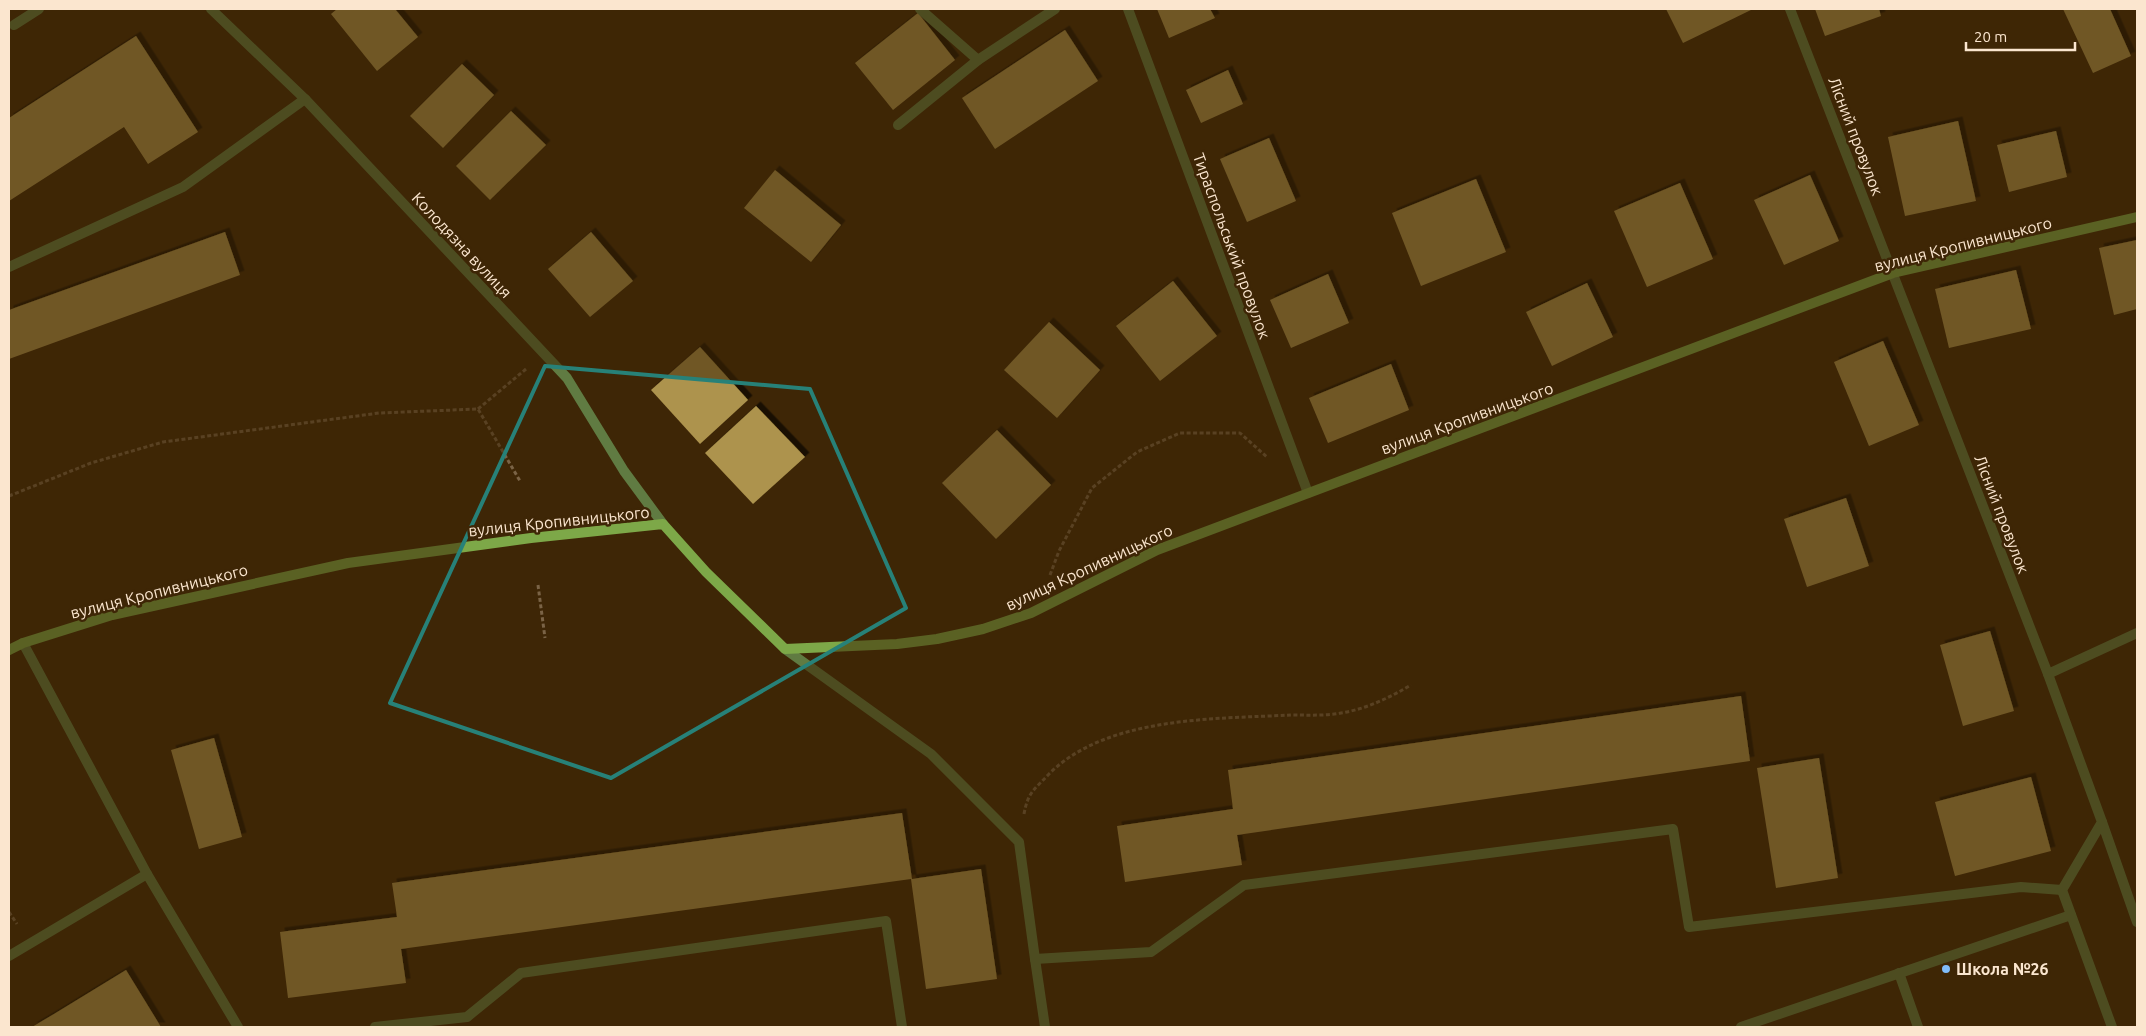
<svg xmlns="http://www.w3.org/2000/svg" width="2146" height="1036" viewBox="0 0 2146 1036" font-family="Ubuntu,sans-serif">
<style>
.building{fill:#ad934d;filter:url(#shadow)}
.lines{fill:none;stroke-linecap:round;stroke-linejoin:round}
.path{stroke:#7a6346;stroke-width:3;stroke-dasharray:4 2.5;stroke-linecap:butt}
.service{stroke:#607b42;stroke-width:10}
.minor{stroke:#607b42;stroke-width:10}
.secondary{stroke:#7da848;stroke-width:10}
.marked{fill:none;stroke:#278178;stroke-width:4;stroke-linejoin:round}
.poi-dot{fill:#80bdfa;stroke:#3e2606;stroke-width:2}
.labels{text-anchor:middle;stroke-width:5;stroke-linejoin:round;paint-order:stroke}
.street-label{font-size:16px;fill:#fbe6cf;stroke:#3e2606}
.poi-label{font-size:16px;font-weight:bold;fill:#fbe6cf;stroke:#3e2606;text-anchor:start}
</style>
<defs>
<filter id="shadow"><feDropShadow dx="4.5" dy="-4.5" stdDeviation="0" flood-color="#0009"/></filter>
</defs>
<rect width="100%" height="100%" fill="#3e2606"/>
<g class="building">
<path d="M 337,9 L 395,9 L 418,37 L 377,71 L 331,14 Z"/>
<path d="M 1157,9 L 1210,9 L 1215,18 L 1169,38 Z"/>
<path d="M 1666,9 L 1753,9 L 1683,43 Z"/>
<path d="M 1815,9 L 1879,9 L 1881,16 L 1825,36 Z"/>
<path d="M 2063,9 L 2110,9 L 2131,56 L 2093,73 Z"/>
<path d="M 918,13 L 955,60 L 893,110 L 855,63 Z"/>
<path d="M 1065,30 L 1098,81 L 995,149 L 962,98 Z"/>
<path d="M 136,36 L 198,132 L 148,164 L 124,127 L 9,201 L 9,118 Z"/>
<path d="M 462,64 L 494,95 L 443,148 L 410,116 Z"/>
<path d="M 1228,70 L 1243,104 L 1201,123 L 1186,90 Z"/>
<path d="M 511,111 L 546,145 L 490,200 L 456,166 Z"/>
<path d="M 1958,121 L 1976,201 L 1905,216 L 1888,137 Z"/>
<path d="M 2056,131 L 2067,177 L 2009,192 L 1997,145 Z"/>
<path d="M 1269,138 L 1296,201 L 1247,222 L 1220,159 Z"/>
<path d="M 775,170 L 841,225 L 811,262 L 744,208 Z"/>
<path d="M 1810,175 L 1839,241 L 1784,265 L 1754,200 Z"/>
<path d="M 1476,179 L 1506,252 L 1421,286 L 1392,213 Z"/>
<path d="M 1680,183 L 1713,259 L 1647,287 L 1614,211 Z"/>
<path d="M 225,232 L 240,275 L 9,359 L 9,310 Z"/>
<path d="M 591,232 L 633,281 L 590,317 L 548,269 Z"/>
<path d="M 2137,240 L 2137,309 L 2114,315 L 2099,248 Z"/>
<path d="M 2016,270 L 2031,329 L 1949,348 L 1935,289 Z"/>
<path d="M 1328,274 L 1349,323 L 1291,348 L 1270,300 Z"/>
<path d="M 1173,281 L 1217,336 L 1160,381 L 1116,326 Z"/>
<path d="M 1587,283 L 1613,337 L 1552,366 L 1526,312 Z"/>
<path d="M 1049,322 L 1100,370 L 1057,418 L 1004,370 Z"/>
<path d="M 1883,341 L 1919,425 L 1869,446 L 1834,362 Z"/>
<path d="M 700,347 L 748,400 L 700,444 L 651,390 Z"/>
<path d="M 1391,364 L 1409,410 L 1328,443 L 1309,398 Z"/>
<path d="M 756,406 L 805,457 L 753,504 L 705,453 Z"/>
<path d="M 997,430 L 1051,485 L 996,539 L 942,483 Z"/>
<path d="M 1846,498 L 1869,566 L 1807,587 L 1784,519 Z"/>
<path d="M 1990,631 L 2014,711 L 1963,726 L 1940,645 Z"/>
<path d="M 1741,696 L 1750,761 L 1237,835 L 1242,865 L 1125,882 L 1117,826 L 1233,809 L 1228,770 Z"/>
<path d="M 214,738 L 242,837 L 199,849 L 171,750 Z"/>
<path d="M 1819,758 L 1838,878 L 1776,888 L 1757,768 Z"/>
<path d="M 2031,777 L 2051,851 L 1955,876 L 1935,802 Z"/>
<path d="M 902,813 L 912,879 L 981,869 L 997,979 L 926,989 L 911,879 L 401,949 L 406,983 L 288,998 L 280,932 L 397,917 L 392,883 Z"/>
<path d="M 126,970 L 161,1027 L 32,1027 L 54,1014 Z"/>
</g>
<g class="lines">
<g class="path">
<path d="M 478,409 L 526,369"/>
<path d="M 9,496 L 91,463 L 163,442 L 379,413 L 478,409 L 520,481"/>
<path d="M 1050,575 L 1059,551 L 1092,488 L 1137,452 L 1180,433 L 1240,433 L 1268,458"/>
<path d="M 538,585 L 545,638"/>
<path d="M 1024,814 C 1028,792 1034,790 1049,774 C 1107,716 1215,719 1291,715 C 1308,715 1325,716 1341,713 C 1366,709 1389,698 1411,685"/>
<path d="M 9,912 L 17,924"/>
</g>
<g class="service">
<path d="M 920,9 L 978,60"/>
<path d="M 14,25 L 39,9"/>
<path d="M 898,125 L 978,60 L 1055,9"/>
<path d="M 9,267 L 183,187 L 305,99"/>
<path d="M 23,643 L 147,874 L 238,1027"/>
<path d="M 785,649 L 931,754 L 1019,842 L 1035,959 L 1151,952 L 1244,885 L 1673,829 L 1689,927 L 2021,887 L 2062,890"/>
<path d="M 2048,674 L 2137,633"/>
<path d="M 2102,822 L 2137,922"/>
<path d="M 9,956 L 147,874"/>
<path d="M 1035,959 L 1045,1027"/>
<path d="M 1899,973 L 1918,1027"/>
<path d="M 375,1027 L 467,1017 L 521,973 L 886,921 L 902,1027"/>
<path d="M 1741,1027 L 2071,915"/>
</g>
<g class="minor">
<path d="M 211,9 L 305,99 L 567,378 L 624,471 L 663,524"/>
<path d="M 1128,9 L 1308,493"/>
<path d="M 1790,9 L 2048,674 L 2102,822 L 2062,890 L 2112,1027"/>
</g>
<path class="secondary" d="M 9,650 L 23,643 L 112,615 L 348,563 L 531,538 L 663,524 L 706,572 L 785,649 L 897,644 L 937,639 L 983,629 L 1031,613 L 1157,550 L 1893,273 L 2137,217"/>
</g>
<path d="M0 0H2146V1036H0ZM 545,366 L 810,389 L 906,608 L 611,778 L 390,703 Z" fill="#3e2606" fill-opacity=".55" fill-rule="evenodd"/>
<path class="marked" d="M 545,366 L 810,389 L 906,608 L 611,778 L 390,703 Z"/>
<circle class="poi-dot" cx="1946" cy="969" r="5"/>
<g class="labels">
<g class="street-label">
<text transform="translate(1856 136) rotate(69)" y="6">Лісний провулок</text>
<text transform="translate(1963 244) rotate(-14)" y="6">вулиця Кропивницького</text>
<text transform="translate(462 245) rotate(47)" y="6">Колодязна вулиця</text>
<text transform="translate(1232 246) rotate(70)" y="6">Тираспольський провулок</text>
<text transform="translate(1467 418) rotate(-20)" y="6">вулиця Кропивницького</text>
<text transform="translate(2002 514) rotate(69)" y="6">Лісний провулок</text>
<text transform="translate(559 521) rotate(-6)" y="6">вулиця Кропивницького</text>
<text transform="translate(1089 567) rotate(-25)" y="6">вулиця Кропивницького</text>
<text transform="translate(159 591) rotate(-14)" y="6">вулиця Кропивницького</text>
</g>
<g class="poi-label">
<text x="1956" y="975">Школа №26</text>
</g>
</g>
<rect width="2146" height="1036" fill="none" stroke="#fbe6cf" stroke-width="20"/>
<path d="M1966 42v8h109v-8" fill="none" stroke="#fbe6cf" stroke-width="2.5"/>
<text x="1974" y="42" font-size="15" fill="#fbe6cf" stroke="#3e2606" stroke-width="4" paint-order="stroke">20 m</text>
</svg>
